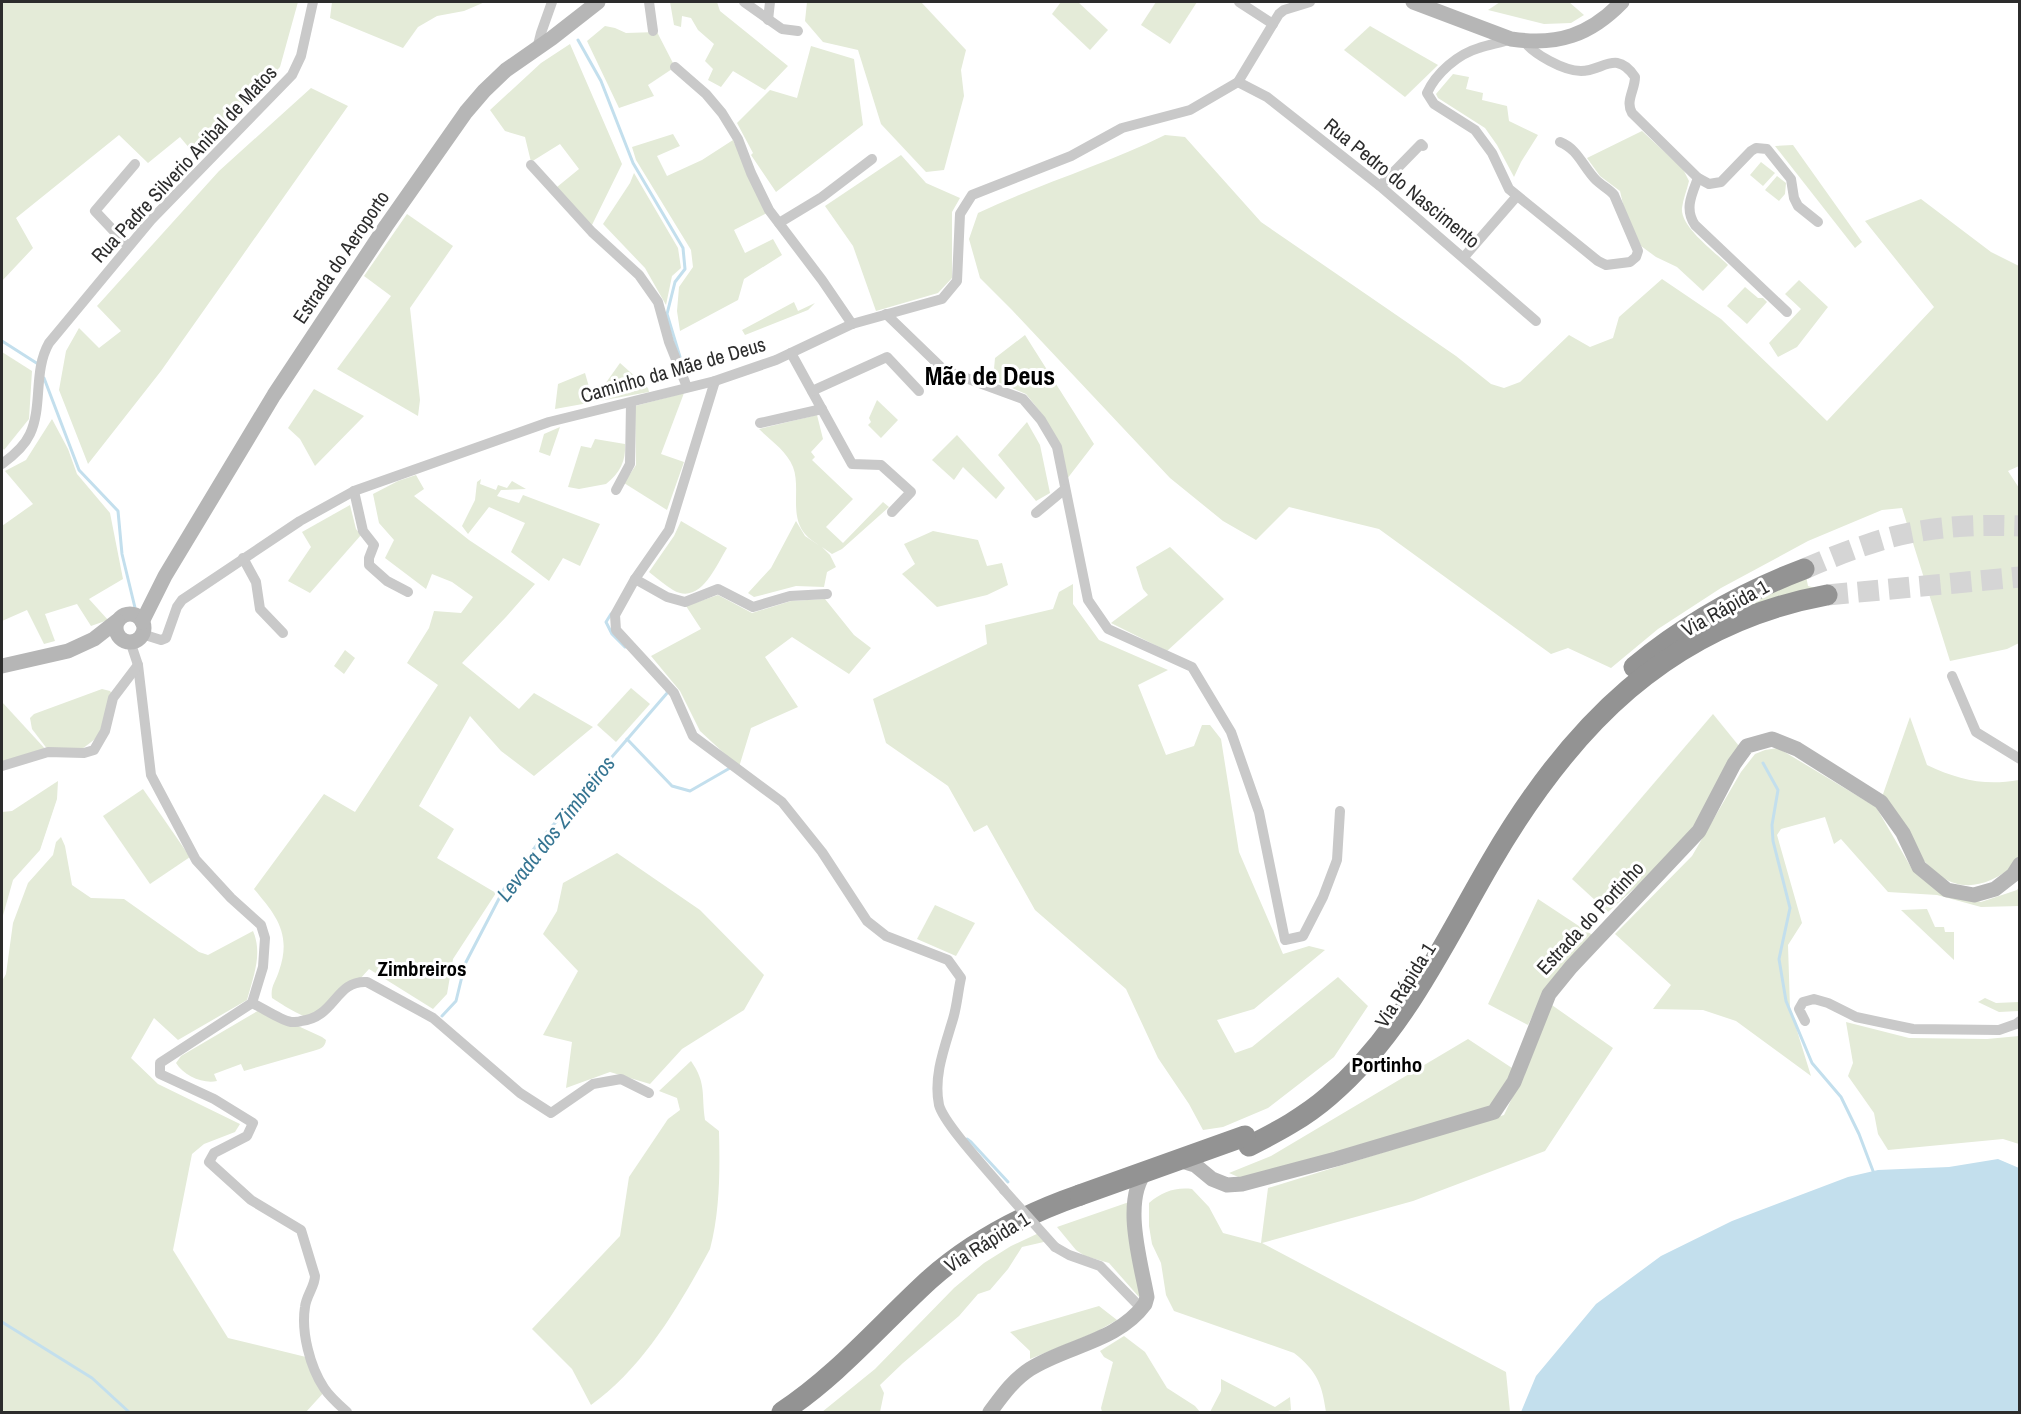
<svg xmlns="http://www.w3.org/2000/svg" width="2021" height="1414" viewBox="0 0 2021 1414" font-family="'Archivo Narrow',sans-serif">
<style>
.green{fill:#e4ebd8}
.water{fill:#c3dfed}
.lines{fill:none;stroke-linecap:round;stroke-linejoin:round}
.stream{stroke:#c3dfed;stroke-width:3}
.highway-tunnel{stroke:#d5d5d5;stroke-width:21;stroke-dasharray:21 10;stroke-linecap:butt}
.street{stroke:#c9c9c9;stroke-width:10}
.secondary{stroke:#b6b6b6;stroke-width:15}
.highway{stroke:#939393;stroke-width:21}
.street-bridge{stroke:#c9c9c9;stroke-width:10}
.highway-bridge{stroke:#939393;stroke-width:21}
.labels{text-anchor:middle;stroke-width:6;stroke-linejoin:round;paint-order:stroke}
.street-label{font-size:20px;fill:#2c2c2c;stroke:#fff}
.water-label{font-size:21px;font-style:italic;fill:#367592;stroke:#fff}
.neighbourhood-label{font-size:21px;font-weight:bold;fill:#000;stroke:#fff}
.district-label{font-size:26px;font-weight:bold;fill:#000;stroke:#fff}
</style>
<rect width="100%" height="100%" fill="#fff"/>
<g class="green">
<path d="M 2,2 L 298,2 L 280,67 L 196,156 L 180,137 L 148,163 L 119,135 L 16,218 L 33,248 L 2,281 Z"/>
<path d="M 332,2 L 485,2 L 464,11 L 437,16 L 418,27 L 403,48 L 330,18 Z"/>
<path d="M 670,2 L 717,2 L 720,11 L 788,66 L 765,90 L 733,71 L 721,87 L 708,80 L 713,69 L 705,61 L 714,44 L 698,30 L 691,18 L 682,16 L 681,27 L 674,25 Z"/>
<path d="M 807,2 L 921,2 L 966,50 L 961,70 L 964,96 L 944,170 L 926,172 L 881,124 L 858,50 L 823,42 L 805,21 Z"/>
<path d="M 1061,2 L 1078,2 L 1108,30 L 1090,50 L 1052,14 Z"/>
<path d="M 1156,2 L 1197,2 L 1170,44 L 1141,25 Z"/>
<path d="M 1500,2 L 1569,2 L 1584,15 L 1571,23 L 1544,24 L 1488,10 Z"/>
<path d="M 605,26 L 615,28 L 626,33 L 657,32 L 675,67 L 648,85 L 654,96 L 619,108 L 587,41 Z"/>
<path d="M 1370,26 L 1438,65 L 1405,97 L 1344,50 Z"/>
<path d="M 570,44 L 622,164 L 591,227 L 557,187 L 579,169 L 560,144 L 531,162 L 525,137 L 505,131 L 490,110 L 541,63 Z"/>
<path d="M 811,46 L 854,59 L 863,125 L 776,192 L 751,155 L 753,153 L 737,123 L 770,90 L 797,98 Z"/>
<path d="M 1453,74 L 1469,77 L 1466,89 L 1483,93 L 1482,100 L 1507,106 L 1509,121 L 1538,135 L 1521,162 L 1514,177 L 1497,145 L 1485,128 L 1438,98 L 1436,94 Z"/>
<path d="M 311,88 L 348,106 L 161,371 L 88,464 L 59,390 L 66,351 L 79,328 L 99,348 L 121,331 L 97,306 L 219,171 Z"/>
<path d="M 1642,131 L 1683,169 L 1689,181 C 1687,190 1683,199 1682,208 C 1680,227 1715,252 1728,265 L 1703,291 L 1677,267 L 1656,257 L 1641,246 L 1626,217 L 1620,191 L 1600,176 L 1587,158 Z"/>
<path d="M 673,134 L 680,146 L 657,156 L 667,176 L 702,160 L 733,140 L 767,213 L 734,230 L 745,253 L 773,239 L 782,255 L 744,279 L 738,300 L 680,331 L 677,311 L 679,287 L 693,267 L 691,250 L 636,160 L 632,147 Z"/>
<path d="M 1165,135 L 1185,137 L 1261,222 L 1456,356 L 1491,384 L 1504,388 L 1520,382 L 1569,335 L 1590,347 L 1613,338 L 1619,317 L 1662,279 L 1721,319 L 1827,421 L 1934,307 L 1865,221 L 1921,199 L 1991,252 L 2019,266 L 2019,466 L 2008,471 L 2019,488 L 2019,643 L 2007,649 L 1950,661 L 1902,508 L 1882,510 L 1808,541 L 1721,588 L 1658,629 L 1611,668 L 1568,648 L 1551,654 L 1379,529 L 1289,507 L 1256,540 L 1223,521 L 1170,478 L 1012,310 L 980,278 L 969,239 L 978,213 C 1039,184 1104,165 1165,135 Z"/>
<path d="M 1793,145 L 1862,242 L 1855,248 L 1775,146 Z"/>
<path d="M 901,155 L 926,183 L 960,198 L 952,212 L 952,278 L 938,293 L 876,311 L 853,246 L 825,206 Z"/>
<path d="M 1761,162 L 1775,173 L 1763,186 L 1750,175 Z"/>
<path d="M 634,173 L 678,248 L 681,268 L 672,276 L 666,305 L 645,268 L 603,224 L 630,183 Z"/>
<path d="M 1777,176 L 1786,183 L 1785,194 L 1779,201 L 1765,190 Z"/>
<path d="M 407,214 L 453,246 L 410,308 L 420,400 L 418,416 L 337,369 L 391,296 L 364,276 Z"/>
<path d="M 1799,280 L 1828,307 L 1797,347 L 1778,357 L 1769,343 L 1801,309 L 1785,294 Z"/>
<path d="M 1745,287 L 1758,298 L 1763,298 L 1767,302 L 1747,324 L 1727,306 Z"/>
<path d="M 794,302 L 798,311 L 815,303 L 808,310 L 745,335 L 742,330 Z"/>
<path d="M 1025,335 L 1094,444 L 1067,479 L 1042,414 L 1026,394 L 993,380 L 995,358 Z"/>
<path d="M 2,352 L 32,371 L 29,419 L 4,450 L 2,447 Z"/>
<path d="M 620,363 L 648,388 L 649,392 L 555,409 L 558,384 L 585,373 L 593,401 Z"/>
<path d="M 314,389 L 364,416 L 315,466 L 300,439 L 288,428 Z"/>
<path d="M 684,393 L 661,454 L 684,462 L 667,510 L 624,483 L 636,465 L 635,406 Z"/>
<path d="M 877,400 L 898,420 L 881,438 L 868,425 L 871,422 L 869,418 Z"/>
<path d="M 817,415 L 823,439 L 811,452 L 815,457 L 812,460 L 853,499 L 826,527 L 843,543 L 883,502 L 889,507 L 842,549 L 832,554 L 822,547 L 830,555 L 836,567 L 827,572 L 824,587 L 796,586 L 754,597 L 748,593 L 771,568 L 796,521 L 805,536 L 820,546 C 815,542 809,539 805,534 C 789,515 801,488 793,467 C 787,451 770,440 759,429 Z"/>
<path d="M 52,419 L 68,449 L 77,474 L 110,513 L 123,579 L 89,599 L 108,620 L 91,626 L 77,604 L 45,614 L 55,641 L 44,644 L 27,610 L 2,621 L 2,526 L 33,504 L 5,471 L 26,460 Z"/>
<path d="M 1027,422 L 1040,445 L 1050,493 L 1036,501 L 998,455 Z"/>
<path d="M 560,427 L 550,456 L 539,452 L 544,434 Z"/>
<path d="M 957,435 L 1005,488 L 996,499 L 963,467 L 954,480 L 932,460 Z"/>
<path d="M 595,439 L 625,444 C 626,461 620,473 606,484 L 579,489 L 568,487 L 581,446 L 591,448 Z"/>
<path d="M 416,475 L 424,489 L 414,496 L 469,540 L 535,584 L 506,617 L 462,663 L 519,709 L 534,693 L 593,727 L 534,776 L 501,751 L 470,716 L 419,806 L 454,829 L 437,858 L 496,893 L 453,959 L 447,994 L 433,1009 L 369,969 C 355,984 332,1015 310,1017 C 302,1018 280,1003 272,998 C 270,987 276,981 279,971 C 292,934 276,915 254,889 L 324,794 L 355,812 L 438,685 L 407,663 L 429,628 L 434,611 L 461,613 L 473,597 L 452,582 L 432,574 L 426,589 L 385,558 L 394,540 L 379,523 L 373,494 L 398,481 Z"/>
<path d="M 481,479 L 480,484 L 496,490 L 498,485 L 507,488 L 512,481 L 526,489 L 501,490 L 497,496 L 519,503 L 523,495 L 600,524 L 580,566 L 563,558 L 549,581 L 511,552 L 525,523 L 489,507 L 468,534 L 462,526 L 475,500 L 477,482 Z"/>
<path d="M 350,505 L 356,529 L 361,535 L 310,593 L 288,581 L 311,547 L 302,532 Z"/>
<path d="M 681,521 L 727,548 C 716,566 700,606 673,590 C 665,585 657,578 649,572 L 674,536 Z"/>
<path d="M 933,531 L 978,540 L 987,566 L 1002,563 L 1008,585 L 987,595 L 937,607 L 902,574 L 915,564 L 904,544 Z"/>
<path d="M 1170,547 L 1224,599 L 1167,651 L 1111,623 L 1148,595 L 1143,589 L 1136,567 Z"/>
<path d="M 1806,576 L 1808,586 L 1823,590 L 1744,612 L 1739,605 Z"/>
<path d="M 1073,584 L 1073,604 L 1099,640 L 1168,670 L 1138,685 L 1166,755 L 1194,746 L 1202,725 L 1210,725 L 1221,739 L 1239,852 L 1283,954 L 1309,946 L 1325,950 L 1254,1009 L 1217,1020 L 1235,1053 L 1252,1047 L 1338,977 L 1368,1006 L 1334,1057 L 1268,1108 L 1223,1127 L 1203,1130 L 1189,1104 L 1158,1058 L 1126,989 L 1035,910 L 987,825 L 974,832 L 948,786 L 886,743 L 873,699 L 987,644 L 985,625 L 1053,609 L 1059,592 Z"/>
<path d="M 718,595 L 752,613 L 791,601 L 825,599 L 854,635 L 871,648 L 849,674 L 792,637 L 765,657 L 798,707 L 751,728 L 739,767 L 700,731 L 680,691 L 651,656 L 701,629 L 686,606 Z"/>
<path d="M 345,650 L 355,658 L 344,674 L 334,666 Z"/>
<path d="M 631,688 L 650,704 L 616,742 L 597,725 Z"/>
<path d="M 102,689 L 110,691 L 112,694 L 103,733 L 82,749 L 48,750 L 32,729 L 30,718 L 34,714 Z"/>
<path d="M 2,702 L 48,752 L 2,766 Z"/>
<path d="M 1713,714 L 1739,746 L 1695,826 L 1667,859 L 1608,912 L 1572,879 Z"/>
<path d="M 1910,717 L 1927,765 C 1959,780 1984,786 2019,780 L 2019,862 C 1946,922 1918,853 1882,797 Z"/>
<path d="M 1778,748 L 1876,807 L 1912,869 L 1940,892 L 1981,902 L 2017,890 L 2019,887 L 2019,906 L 1981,907 L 1937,895 L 1888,892 L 1841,839 L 1834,844 L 1825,817 L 1781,829 L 1777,835 L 1802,923 L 1788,945 L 1790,1008 L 1811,1076 L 1736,1021 L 1703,1010 L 1653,1009 L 1671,985 L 1615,934 L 1692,856 L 1741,772 L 1755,754 L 1765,750 Z"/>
<path d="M 58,781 L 57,799 L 40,850 L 13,880 L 2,919 L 2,812 L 12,811 Z"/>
<path d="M 143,789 L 190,857 L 150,884 L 103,816 Z"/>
<path d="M 61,837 L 65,846 L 72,885 L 91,898 L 124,899 L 199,952 L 208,955 L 253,931 C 263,954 253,977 247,1000 L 178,1040 L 154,1018 L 131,1058 L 158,1084 L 240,1124 L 235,1132 L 204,1144 L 192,1154 L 173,1250 L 228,1338 L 306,1357 L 326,1390 L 306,1412 L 2,1412 L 2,1010 L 3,1007 L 2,981 L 6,974 L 13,923 L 28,883 L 53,855 L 56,842 Z"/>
<path d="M 617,853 L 700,910 L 764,975 L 744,1010 L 682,1049 L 650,1084 L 610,1072 L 566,1088 L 572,1042 L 543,1035 L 578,971 L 543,934 L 557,911 L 563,883 Z"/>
<path d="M 1538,899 L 1594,936 L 1546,987 L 1528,1025 L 1488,1004 Z"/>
<path d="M 935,905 L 975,923 L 956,956 L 917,939 Z"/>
<path d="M 1927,909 L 1935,927 L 1944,927 L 1945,932 L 1954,932 L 1954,960 L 1901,910 Z"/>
<path d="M 1985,998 L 1996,1003 L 2019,1002 L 2019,1011 L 1999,1012 L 1978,1002 Z"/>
<path d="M 1549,1003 L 1613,1048 L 1545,1151 L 1413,1201 L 1262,1243 L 1506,1372 L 1510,1412 L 1326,1412 C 1322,1384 1317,1371 1294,1353 L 1174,1311 L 1166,1295 L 1161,1263 L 1152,1244 L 1149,1226 L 1149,1203 C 1162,1192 1175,1187 1192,1189 L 1209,1207 L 1223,1233 L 1261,1243 L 1268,1188 L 1504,1115 L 1531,1058 Z"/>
<path d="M 261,1009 L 322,1037 L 326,1040 C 325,1048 320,1049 313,1051 L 244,1071 L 241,1064 L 214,1074 L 217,1081 C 203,1084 184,1076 176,1063 L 181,1056 Z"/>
<path d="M 1846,1022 L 1909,1038 L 1987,1039 L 2019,1036 L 2019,1144 L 2003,1139 L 1888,1150 L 1878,1134 L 1874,1113 L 1848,1076 L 1853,1063 Z"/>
<path d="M 1468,1039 L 1512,1068 L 1511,1079 L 1489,1108 L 1243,1179 L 1229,1173 L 1271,1156 Z"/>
<path d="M 691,1061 C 707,1084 701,1095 705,1120 L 719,1131 C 720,1170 720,1211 710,1249 C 679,1306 644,1367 591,1405 L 572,1369 L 532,1329 L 620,1236 L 629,1177 L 668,1119 L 680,1110 L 677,1098 L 659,1091 Z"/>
<path d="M 1132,1201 L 1141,1297 L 1139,1297 L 1109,1263 L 1085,1256 L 1076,1250 L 1057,1227 Z"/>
<path d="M 1041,1232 L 1048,1241 L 1022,1247 L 1008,1269 L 990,1290 L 978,1294 L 959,1316 L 903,1363 L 880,1385 L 884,1393 L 880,1412 L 822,1412 L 875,1369 L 954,1288 L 984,1263 L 1011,1246 Z"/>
<path d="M 1099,1306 L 1117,1320 L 1096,1332 L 1030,1359 L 1030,1351 L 1010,1332 Z"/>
<path d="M 1124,1336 L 1145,1352 L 1167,1388 L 1195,1406 L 1200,1412 L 1102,1412 L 1101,1408 L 1113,1362 L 1104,1357 L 1100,1351 Z"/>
<path d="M 1221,1379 L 1275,1407 L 1290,1397 L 1291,1410 L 1285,1412 L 1210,1412 L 1221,1391 Z"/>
</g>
<path class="water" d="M 1998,1159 L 2019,1168 L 2019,1412 L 1521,1412 L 1536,1376 L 1596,1304 L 1661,1256 L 1732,1221 L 1848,1177 L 1878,1170 L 1949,1167 Z"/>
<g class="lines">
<g class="stream">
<path d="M 578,40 L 601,81 L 633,163 L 683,248 L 685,269 L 675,282 L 667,314 L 680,357"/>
<path d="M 2,341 L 38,364"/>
<path d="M 44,378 L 79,470 L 118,511 L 122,554 L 137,616"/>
<path d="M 611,614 L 606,622 L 612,634 L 625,647"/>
<path d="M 627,739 L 672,786 L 690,791 L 730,768"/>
<path d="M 1763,763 L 1778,790 L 1772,825 L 1773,841 L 1790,908 L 1779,959 L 1786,1001 L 1812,1063 L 1841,1097 L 1859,1134 L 1873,1171"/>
<path d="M 442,1016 L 456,1001 L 465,964 L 504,889 L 542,838 L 668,692 L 667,691"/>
<path d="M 967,1139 L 971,1142 L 1008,1182"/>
<path d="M 2,1322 L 92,1378 L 129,1412"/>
</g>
<g class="highway-tunnel">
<path d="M 1804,569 C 1825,560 1847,551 1869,544 C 1918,527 1968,524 2020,526"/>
<path d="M 1827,595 L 2020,577"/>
</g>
<g class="street">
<path d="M 649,2 L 653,31"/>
<path d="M 744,2 L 782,29 L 798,31"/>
<path d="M 1239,2 L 1273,24"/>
<path d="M 768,20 L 770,2"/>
<path d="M 1511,39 C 1501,43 1490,44 1479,48 C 1458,54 1436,73 1427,93 L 1434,104 L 1475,130 L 1492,153 L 1509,189 L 1598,261 L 1606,265 L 1630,262 L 1636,257 L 1638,251 L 1614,195 C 1609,189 1602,186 1596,180 C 1583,167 1578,149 1560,142"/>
<path d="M 1524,41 C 1533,54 1564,71 1581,71 C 1603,71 1616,49 1635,77 C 1635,90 1625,101 1632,113 L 1698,178 L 1709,184 L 1721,182 L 1751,151 L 1756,148 L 1767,149 L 1791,179 L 1794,198 L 1798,206 L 1818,222"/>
<path d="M 537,49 L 541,33 L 552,2"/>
<path d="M 675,67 L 706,94 L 722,113 L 738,139 L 751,173 L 769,210 L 822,280 L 852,324"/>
<path d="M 1238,82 L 1267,97 L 1380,186 L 1536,321"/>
<path d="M 531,165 L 592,232 L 639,275 L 658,302 L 669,342 L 687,387"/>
<path d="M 1698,178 C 1692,194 1684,209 1695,225 L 1787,312"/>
<path d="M 1380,186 L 1421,144 L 1423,146"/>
<path d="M 779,223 L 822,197 L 872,159"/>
<path d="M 128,246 L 95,211 L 135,164"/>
<path d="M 1464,257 L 1517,196"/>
<path d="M 886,314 L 944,370 L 1023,399 L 1041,420 L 1057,447 L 1088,600 L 1108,629 L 1192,667 L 1231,732 L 1259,812 L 1285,940 L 1303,936 L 1323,897 L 1337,860 L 1340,811"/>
<path d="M 791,353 L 852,464 L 881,465 L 911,492 L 892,512"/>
<path d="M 715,381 L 669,530 L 635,579 L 615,615 L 616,630 L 674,693 L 693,736 L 782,802 L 822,852 L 867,921 L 886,936 L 948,960 L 961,978 C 958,991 957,1006 953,1019 C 945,1046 933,1076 939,1105 C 944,1124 990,1173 1004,1190"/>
<path d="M 812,391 L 887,357 L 919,391"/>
<path d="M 760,423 L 822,409"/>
<path d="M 2,464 C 13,456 24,447 30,434 C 43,406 33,371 49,343 L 151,220 L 292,75 L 301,56 L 313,2"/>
<path d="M 616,490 L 630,464 L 631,403"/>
<path d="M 354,491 L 363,531 L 374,545 L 369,558 L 369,565 L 387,581 L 408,592"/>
<path d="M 1036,513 L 1065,489"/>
<path d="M 243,558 L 256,582 L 260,609 L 283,633"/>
<path d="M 635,579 L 667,597 L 685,602 L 718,589 L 753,607 L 790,596 L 827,594"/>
<path d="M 142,634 L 161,640 L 166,638 L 177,607 L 182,600 L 300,521 L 354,491 L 549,422 L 715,381 L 776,360 L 852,324 L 942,299 L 957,281 L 960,214 L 972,195 L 1071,156 L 1122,128 L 1190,110 L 1238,82 L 1279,14 L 1284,10 L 1310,2"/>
<path d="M 130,641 L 138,665 L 151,775 L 196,860 L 231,898 L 261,925 L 265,938 L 263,967 L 252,1003 L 160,1063 L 160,1074 L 214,1099 L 253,1123 L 247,1136 L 214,1153 L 209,1162 L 251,1200 L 301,1230 L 315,1276 C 315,1286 306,1296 305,1307 C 301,1332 310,1367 324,1388 C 330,1397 339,1405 347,1412"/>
<path d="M 1952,676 L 1976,732 L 2020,759"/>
<path d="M 2,766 L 48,752 L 84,753 L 94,750 L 105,731 L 113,698 L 138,665"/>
<path d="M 252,1003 C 263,1008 280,1020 291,1022 C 293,1022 299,1022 301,1021 C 336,1017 335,980 367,982 L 433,1018 L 520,1093 L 551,1113 L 593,1084 L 621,1079 L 649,1093"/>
<path d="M 1805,1021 L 1799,1009 L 1803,1002 L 1814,999 L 1828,1003 L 1856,1017 L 1913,1029 L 1999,1030 L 2016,1024 L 2020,1021"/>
<path d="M 1055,1247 L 1069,1255 L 1100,1266 L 1142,1309"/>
</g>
<g class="secondary">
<path d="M 1413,2 L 1511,39 C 1558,46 1590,35 1622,2"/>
<circle cx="130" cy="628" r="14"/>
<path d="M 142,622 L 165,576 L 274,395 L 386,226 L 466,112 L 484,91 L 506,70 L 552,38 L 598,2"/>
<path d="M 2,666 L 68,651 L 94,639 L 117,621"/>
<path d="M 1176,1159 L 1195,1165 L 1212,1179 L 1227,1185 L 1242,1184 L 1336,1159 L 1494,1112 L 1514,1082 L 1549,994 L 1571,967 L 1699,831 L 1734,764 L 1747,746 L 1772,739 L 1797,749 L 1881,802 L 1903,833 L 1919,867 L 1947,890 L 1974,895 L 1995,889 L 2013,875 L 2020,864"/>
<path d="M 990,1412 C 1002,1396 1013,1380 1030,1369 C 1068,1345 1117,1342 1145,1304 L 1147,1297 C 1141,1263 1121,1199 1147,1170"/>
</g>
<g class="highway">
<path d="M 1634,667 C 1686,624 1741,593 1804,569"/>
<path d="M 1249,1146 C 1277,1132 1305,1117 1329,1096 C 1403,1033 1443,944 1491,862 C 1569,728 1668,624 1827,595"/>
<path d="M 782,1412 C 837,1376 880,1325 929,1280 C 973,1241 1025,1214 1080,1195"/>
</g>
<path class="street-bridge" d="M 1004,1190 L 1055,1247"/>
<path class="highway-bridge" d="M 1080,1195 L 1245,1136"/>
</g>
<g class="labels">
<g class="street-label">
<text transform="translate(184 164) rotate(-47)" y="7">Rua Padre Silverio Anibal de Matos</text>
<text transform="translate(1402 183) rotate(39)" y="7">Rua Pedro do Nascimento</text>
<text transform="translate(341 257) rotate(-56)" y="7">Estrada do Aeroporto</text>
<text transform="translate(673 370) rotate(-16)" y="7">Caminho da Mãe de Deus</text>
<text transform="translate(1725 608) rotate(-29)" y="7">Via Rápida 1</text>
<text transform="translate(1590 918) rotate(-47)" y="7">Estrada do Portinho</text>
<text transform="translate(1405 985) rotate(-58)" y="7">Via Rápida 1</text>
<text transform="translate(987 1242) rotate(-32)" y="7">Via Rápida 1</text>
</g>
<g class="water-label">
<text transform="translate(556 829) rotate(-52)" y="7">Levada dos Zimbreiros</text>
</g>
<g class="neighbourhood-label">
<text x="422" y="976">Zimbreiros</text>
<text x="1387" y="1072">Portinho</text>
</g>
<g class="district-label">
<text x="990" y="385">Mãe de Deus</text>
</g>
</g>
<rect width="2021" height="1414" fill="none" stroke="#2c2c2c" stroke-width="6"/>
</svg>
